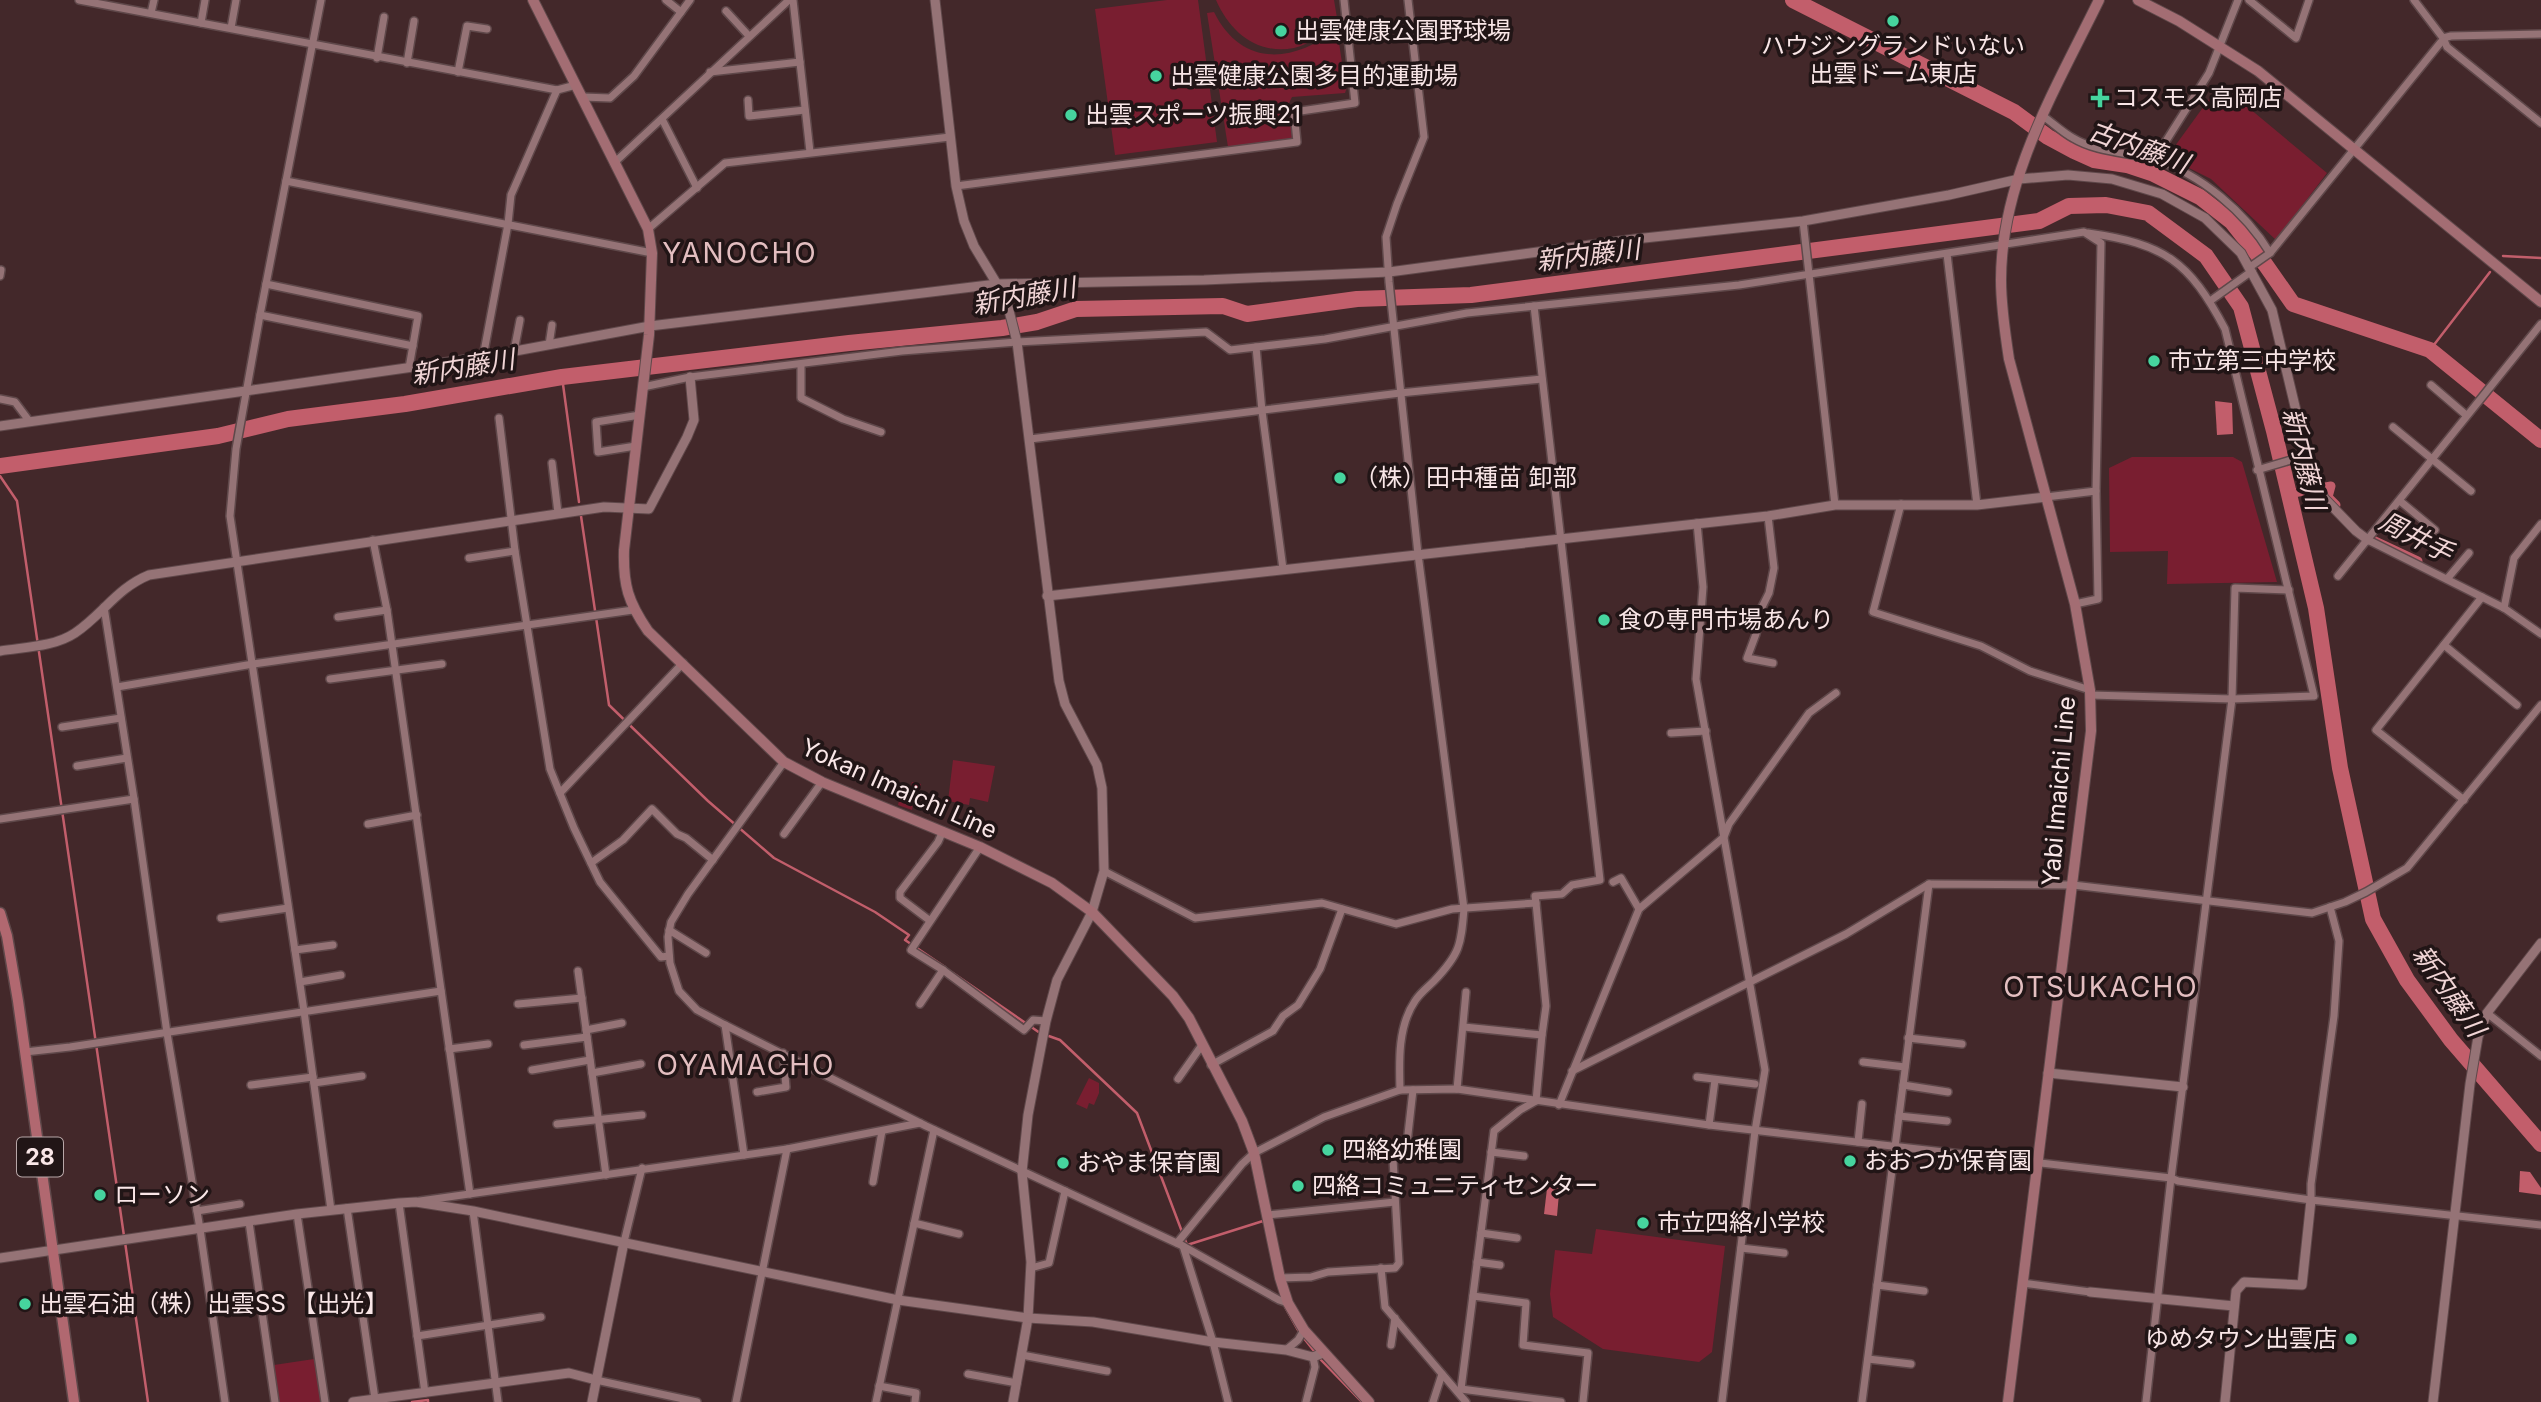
<svg xmlns="http://www.w3.org/2000/svg" width="2541" height="1402" viewBox="0 0 2541 1402" font-family="Inter,'Noto Sans JP',sans-serif">
<style>
.green{fill:#791e30}
.water{fill:#c25e6b}
.lines{fill:none;stroke-linecap:round;stroke-linejoin:round}
.stream{stroke:#c25e6b;stroke-width:2.5}
.canal{stroke:#c25e6b;stroke-width:9}
.river{stroke:#c25e6b;stroke-width:16}
.minor-casing{stroke:#5f484a;stroke-width:10}
.tertiary-casing{stroke:#5f484a;stroke-width:11}
.secondary-casing{stroke:#5f484a;stroke-width:12}
.primary-casing{stroke:#5f484a;stroke-width:13}
.minor{stroke:#957376;stroke-width:7}
.tertiary{stroke:#957376;stroke-width:9}
.secondary{stroke:#a36d73;stroke-width:10}
.primary{stroke:#b16870;stroke-width:10}
.poi-dot{fill:#46d49e;stroke:#211516;stroke-width:2.5}
.labels{text-anchor:middle;stroke-width:7;stroke-linejoin:round;paint-order:stroke}
.shield{fill:#211516;stroke:#b8a7a8;stroke-width:2}
.shield-label{font-size:23px;font-weight:bold;fill:#f9e6e7}
.poi-label{font-size:24px;fill:#f9e6e7;stroke:#211516;text-anchor:start}
.street-label{font-size:24px;fill:#f9e6e7;stroke:#211516}
.water-label{font-size:26px;font-style:italic;fill:#f1d5d6;stroke:#211516}
.quarter-label{font-size:28px;letter-spacing:2px;fill:#e3bec0;stroke:#211516}
</style>
<rect width="100%" height="100%" fill="#43282a"/>
<g class="green">
<path d="M 1167,0 L 1198,0 L 1217,142 L 1115,155 L 1095,9 Z"/>
<path d="M 1216,0 L 1334,0 L 1338,24 C 1325,33 1310,44 1294,48 C 1257,55 1230,32 1216,0 Z"/>
<path d="M 1214,12 C 1242,68 1293,63 1337,29 L 1346,90 L 1345,93 L 1292,97 L 1289,103 L 1293,138 L 1228,147 L 1207,13 Z"/>
<path d="M 2220,84 L 2327,173 L 2276,240 L 2211,179 L 2167,157 Z"/>
<path d="M 2132,457 L 2233,457 L 2242,462 L 2277,582 L 2167,584 L 2168,551 L 2110,552 L 2109,468 Z"/>
<path d="M 953,760 L 995,766 L 988,802 L 970,798 L 969,805 L 948,801 Z"/>
<path d="M 912,782 L 921,784 L 918,797 L 914,796 L 912,810 L 898,805 L 903,784 L 911,786 Z"/>
<path d="M 1089,1078 L 1099,1083 L 1099,1093 L 1094,1105 L 1089,1103 L 1087,1109 L 1076,1104 Z"/>
<path d="M 1596,1229 L 1725,1246 L 1712,1352 L 1699,1362 L 1603,1349 L 1553,1317 L 1550,1294 L 1555,1250 L 1592,1254 Z"/>
<path d="M 314,1359 L 321,1402 L 279,1402 L 274,1365 Z"/>
</g>
<g class="water">
<path d="M 2215,401 L 2232,403 L 2233,434 L 2217,435 Z"/>
<path d="M 2520,1171 L 2530,1172 L 2541,1188 L 2541,1195 L 2519,1192 Z"/>
<path d="M 1548,1180 L 1560,1182 L 1557,1216 L 1544,1214 Z"/>
</g>
<g class="lines">
<g class="stream">
<path d="M 2503,256 L 2541,258"/>
<path d="M 2430,350 L 2490,272"/>
<path d="M 562,377 L 579,502"/>
<path d="M 0,476 L 17,501 L 124,1236"/>
<path d="M 581,516 L 609,705 L 708,801 L 774,858 L 875,912 L 909,935 L 905,940 L 945,967"/>
<path d="M 953,973 L 1040,1033"/>
<path d="M 1046,1035 L 1060,1040 L 1137,1113 L 1187,1245 L 1263,1221 L 1264,1223"/>
<path d="M 125,1242 L 148,1402"/>
<path d="M 1285,1307 L 1299,1332"/>
<path d="M 1303,1337 L 1321,1360 L 1362,1402"/>
<path d="M 412,1402 L 428,1400 L 428,1402"/>
</g>
<g class="canal">
<path d="M 2288,494 L 2331,486 L 2328,497 L 2336,505"/>
<path d="M 2371,539 L 2418,561"/>
</g>
<g class="river">
<path d="M 1793,0 L 2014,112 L 2048,137 L 2074,151 L 2094,160 L 2127,165 L 2154,174 L 2200,197 L 2232,222 L 2265,264 L 2293,304 L 2430,350 L 2541,440"/>
<path d="M 0,466 L 218,436 L 288,419 L 405,404 L 562,377 L 849,343 L 1002,328 L 1037,322 L 1076,309 L 1223,306 L 1247,314 L 1357,299 L 1471,295 L 2039,221 L 2069,206 L 2106,205 L 2148,213 L 2206,256 L 2241,307 L 2274,431 L 2316,608 L 2340,768 L 2373,919 L 2407,980 L 2451,1040 L 2541,1144"/>
</g>
<g class="minor-casing">
<g id="minor">
<path d="M 79,0 L 557,90 L 576,85"/>
<path d="M 321,0 L 260,315 L 236,449 L 230,516 L 304,1011 L 331,1210"/>
<path d="M 666,0 L 681,12"/>
<path d="M 793,0 L 810,152"/>
<path d="M 2249,0 L 2296,38 L 2309,0"/>
<path d="M 2414,0 L 2443,38 L 2447,47 L 2541,123"/>
<path d="M 726,11 L 749,36"/>
<path d="M 151,13 L 154,0"/>
<path d="M 201,23 L 205,0"/>
<path d="M 231,28 L 236,0"/>
<path d="M 2443,38 L 2451,36 L 2541,34"/>
<path d="M 377,58 L 384,17"/>
<path d="M 407,63 L 414,21"/>
<path d="M 458,72 L 467,26 L 487,29"/>
<path d="M 710,72 L 800,62"/>
<path d="M 582,97 L 610,98 L 634,76 L 690,0"/>
<path d="M 748,100 L 749,116 L 805,110"/>
<path d="M 2043,116 C 2053,123 2062,132 2073,138 C 2098,153 2129,152 2155,160 C 2201,174 2246,213 2270,253"/>
<path d="M 662,119 L 697,188"/>
<path d="M 2154,160 L 2209,73 L 2238,0"/>
<path d="M 614,163 L 789,0"/>
<path d="M 286,181 L 652,253"/>
<path d="M 956,186 L 1297,142 L 1294,112 L 1355,103 L 1344,0"/>
<path d="M 1803,221 L 1835,505"/>
<path d="M 648,229 L 725,163 L 950,137"/>
<path d="M 2088,233 C 2165,244 2189,261 2225,329 L 2314,696 L 2232,699 L 2171,1178 L 2146,1402"/>
<path d="M 1947,254 L 1977,505"/>
<path d="M 2250,267 L 2270,253 L 2441,42 L 2444,41"/>
<path d="M 0,276 L 1,270"/>
<path d="M 266,284 L 418,316 L 409,368"/>
<path d="M 2210,301 L 2252,271"/>
<path d="M 1534,306 L 1600,880 L 1572,885 L 1562,894 L 1535,896 L 1536,903"/>
<path d="M 260,315 L 413,346"/>
<path d="M 549,345 L 552,325"/>
<path d="M 1256,347 L 1262,411 L 1283,569"/>
<path d="M 514,351 L 520,320"/>
<path d="M 483,357 L 508,224 L 511,195 L 557,90"/>
<path d="M 801,365 L 801,398 L 843,419 L 881,432"/>
<path d="M 2431,385 L 2466,415"/>
<path d="M 643,387 L 690,377 L 902,351 L 1017,342 L 1206,332 L 1230,350 L 1325,339 L 1467,313 L 1739,285 L 2084,232 L 2101,243 L 2096,491 L 2098,599 L 2075,604"/>
<path d="M 0,399 L 15,402 L 30,422"/>
<path d="M 499,418 L 515,551 L 550,769 L 574,828 L 600,882 L 661,957 L 669,956"/>
<path d="M 2393,427 L 2471,491"/>
<path d="M 1030,439 L 1400,393 L 1542,379"/>
<path d="M 636,446 L 598,452 L 596,422 L 640,415"/>
<path d="M 552,463 L 558,513"/>
<path d="M 2257,470 L 2301,457 L 2307,457"/>
<path d="M 2046,497 L 2096,491"/>
<path d="M 2400,501 L 2435,530"/>
<path d="M 1901,504 L 1873,612 L 1981,646 L 2030,671 L 2090,690"/>
<path d="M 1768,516 L 1774,568 L 1769,593 L 1762,607 L 1756,634 L 1747,658 L 1773,663"/>
<path d="M 1697,523 L 1703,587 L 1696,679 L 1765,1070 L 1755,1131 L 1722,1402"/>
<path d="M 373,540 L 387,610 L 470,1194"/>
<path d="M 2368,540 L 2504,608 L 2541,634"/>
<path d="M 469,558 L 515,551"/>
<path d="M 2338,576 L 2541,324"/>
<path d="M 2447,579 L 2469,553"/>
<path d="M 104,607 L 134,799 L 167,1033 L 200,1229 L 225,1402"/>
<path d="M 2504,608 L 2514,558 L 2541,524"/>
<path d="M 338,617 L 387,610"/>
<path d="M 2444,645 L 2517,705"/>
<path d="M 330,679 L 442,664"/>
<path d="M 117,687 L 253,664 L 633,610"/>
<path d="M 2090,695 L 2232,699 L 2235,588 L 2289,590"/>
<path d="M 62,727 L 121,718"/>
<path d="M 1671,733 L 1706,731"/>
<path d="M 784,762 L 688,894 L 671,922 L 668,937 L 670,963 L 679,991 L 697,1010 L 725,1025 L 926,1126 L 1183,1246 L 1279,1300 L 1288,1303"/>
<path d="M 77,766 L 127,758"/>
<path d="M 560,793 L 683,663"/>
<path d="M 2464,800 L 2376,730 L 2482,597"/>
<path d="M 0,819 L 134,799"/>
<path d="M 368,824 L 417,815"/>
<path d="M 784,834 L 822,782"/>
<path d="M 980,847 L 911,950 L 943,970 L 1024,1030 L 1033,1020 L 1046,1021"/>
<path d="M 591,863 L 623,840 L 652,809 L 677,834 L 686,838 L 713,860"/>
<path d="M 1104,871 L 1195,918 L 1322,903 L 1396,924 L 1452,909 L 1536,903 L 1546,1006 L 1542,1035"/>
<path d="M 1613,882 L 1621,878 L 1639,909"/>
<path d="M 221,918 L 288,908"/>
<path d="M 929,920 L 900,898 L 900,892 L 938,842 L 943,831"/>
<path d="M 669,930 L 706,953"/>
<path d="M 295,950 L 333,945"/>
<path d="M 578,971 L 606,1175"/>
<path d="M 300,982 L 341,975"/>
<path d="M 518,1004 L 582,998"/>
<path d="M 920,1004 L 943,970"/>
<path d="M 2487,1013 L 2541,1056"/>
<path d="M 725,1025 L 744,1155"/>
<path d="M 1464,1027 L 1542,1035 L 1536,1101"/>
<path d="M 586,1030 L 622,1023"/>
<path d="M 1908,1038 L 1962,1044"/>
<path d="M 524,1045 L 587,1037"/>
<path d="M 449,1049 L 488,1044"/>
<path d="M 25,1052 L 70,1047 L 441,991"/>
<path d="M 1863,1062 L 1905,1067"/>
<path d="M 1211,1065 L 1273,1031 L 1283,1016 L 1298,1005 L 1320,969 L 1342,909"/>
<path d="M 532,1070 L 590,1060"/>
<path d="M 1572,1071 L 1846,934 L 1929,884 L 2073,885 L 2312,913 L 2345,902 L 2366,892 L 2407,868 L 2541,705"/>
<path d="M 592,1073 L 641,1064"/>
<path d="M 1697,1077 L 1755,1084"/>
<path d="M 1178,1079 L 1202,1045"/>
<path d="M 314,1083 L 362,1076"/>
<path d="M 251,1085 L 313,1077"/>
<path d="M 1903,1085 L 1948,1092"/>
<path d="M 1457,1089 L 1466,992"/>
<path d="M 1400,1090 C 1399,1060 1398,1026 1415,1001 C 1420,993 1428,987 1434,981 C 1460,954 1461,945 1464,909 L 1418,554 L 1389,282 L 1386,237 L 1397,204 L 1424,137 L 1408,0"/>
<path d="M 757,1092 L 786,1087 L 783,1053"/>
<path d="M 1536,1101 L 1520,1110 L 1494,1131 L 1461,1389 L 1561,1402"/>
<path d="M 1559,1105 L 1639,909 L 1724,837 L 1729,824 L 1809,713 L 1836,693"/>
<path d="M 1899,1116 L 1947,1121"/>
<path d="M 557,1124 L 642,1115"/>
<path d="M 1709,1125 L 1715,1080"/>
<path d="M 1858,1142 L 1862,1104"/>
<path d="M 1491,1152 L 1524,1156"/>
<path d="M 873,1182 L 882,1131"/>
<path d="M 2311,1200 L 2311,1184 L 2334,1016 L 2339,941 L 2330,907"/>
<path d="M 420,1201 L 787,1149 L 920,1123"/>
<path d="M 399,1203 L 425,1393"/>
<path d="M 347,1208 L 375,1399"/>
<path d="M 197,1211 L 240,1204"/>
<path d="M 473,1211 L 498,1402"/>
<path d="M 297,1214 L 325,1402"/>
<path d="M 1267,1215 L 1395,1202"/>
<path d="M 249,1222 L 275,1402"/>
<path d="M 914,1223 L 959,1234"/>
<path d="M 1481,1233 L 1517,1238"/>
<path d="M 624,1242 L 642,1168"/>
<path d="M 1177,1243 L 1242,1164 L 1254,1153 L 1324,1117 L 1400,1090 L 1457,1089 L 1709,1125 L 2171,1178 L 2178,1181 L 2311,1200 L 2541,1225"/>
<path d="M 1183,1246 L 1213,1342 L 1228,1402"/>
<path d="M 1741,1248 L 1784,1253"/>
<path d="M 1477,1262 L 1500,1265"/>
<path d="M 1031,1268 L 1049,1263 L 1065,1191"/>
<path d="M 1381,1268 L 1385,1307 L 1466,1402"/>
<path d="M 1280,1278 L 1311,1277 L 1328,1272 L 1395,1268 L 1399,1263 L 1393,1159 L 1407,1143 L 1413,1090"/>
<path d="M 2022,1283 L 2090,1292"/>
<path d="M 1877,1285 L 1924,1291"/>
<path d="M 1473,1296 L 1526,1303 L 1523,1345 L 1588,1353 L 1583,1402"/>
<path d="M 417,1336 L 541,1317"/>
<path d="M 1391,1345 L 1395,1318"/>
<path d="M 1286,1350 L 1298,1340 L 1304,1330"/>
<path d="M 1022,1355 L 1107,1371"/>
<path d="M 1868,1359 L 1911,1364"/>
<path d="M 968,1374 L 1017,1383"/>
<path d="M 596,1380 L 697,1402"/>
<path d="M 879,1386 L 916,1393 L 915,1402"/>
<path d="M 736,1402 L 787,1149"/>
<path d="M 876,1402 L 934,1130"/>
<path d="M 1306,1402 L 1315,1367 L 1313,1357"/>
<path d="M 1433,1402 L 1442,1374"/>
<path d="M 1862,1402 L 1929,884"/>
</g>
</g>
<g class="tertiary-casing">
<g id="tertiary">
<path d="M 935,0 L 956,186 L 964,221 L 974,246 L 1006,299 L 1017,342 L 1059,681 L 1065,704 L 1097,765 L 1102,788 L 1104,871 L 1092,912 L 1057,980 L 1046,1021 L 1028,1115 L 1022,1172 L 1031,1262 L 1028,1318 L 1013,1402"/>
<path d="M 0,426 L 483,357 L 650,326 L 997,284 L 1204,280 L 1389,272 L 1635,239 L 1803,221 L 1949,195 L 2019,179 L 2068,175 L 2112,179 L 2162,194 L 2205,218 L 2241,253 L 2272,310 L 2309,465 L 2324,498 L 2356,531 L 2368,540"/>
<path d="M 1047,596 L 1768,516 L 1835,505 L 1977,505 L 2046,497"/>
<path d="M 0,651 C 25,647 54,647 75,633 C 103,614 117,588 149,575 L 604,507 L 649,509 L 687,437 L 694,420 L 690,377"/>
<path d="M 2048,1073 L 2183,1087"/>
<path d="M 0,1258 L 297,1214 L 399,1203 L 416,1202 L 473,1211 L 898,1300 L 1028,1318 L 1093,1322 L 1213,1342 L 1286,1350 L 1313,1357 L 1323,1353"/>
<path d="M 2090,1292 L 2234,1306"/>
<path d="M 353,1402 L 569,1373 L 596,1380"/>
<path d="M 592,1402 L 624,1242"/>
<path d="M 2225,1402 L 2236,1291 L 2244,1282 L 2302,1285 L 2311,1200"/>
<path d="M 2433,1402 L 2470,1084 L 2478,1037 L 2487,1013 L 2541,943"/>
</g>
</g>
<g class="secondary-casing">
<g id="secondary">
<path d="M 533,0 L 648,229 L 652,253 L 649,335 L 624,550 C 623,585 628,602 648,631 L 784,762 L 822,782 L 980,847 L 1052,883 L 1092,912 L 1173,996 L 1189,1018 L 1242,1121 L 1254,1153 L 1280,1278 L 1288,1303 L 1304,1330 L 1369,1402"/>
<path d="M 2138,0 L 2179,21 L 2258,71 L 2541,302"/>
<path d="M 2008,1402 L 2091,731 L 2090,690 L 2075,604 L 2009,359 C 2005,333 2001,306 2001,280 C 2001,179 2056,88 2099,0"/>
</g>
</g>
<g class="primary-casing">
<path id="primary" d="M 0,913 L 7,936 L 18,1001 L 74,1402"/>
</g>
<use href="#minor" class="minor"/>
<use href="#tertiary" class="tertiary"/>
<use href="#secondary" class="secondary"/>
<use href="#primary" class="primary"/>
</g>
<g class="poi-dot">
<circle cx="1893" cy="21" r="7"/>
<circle cx="1281" cy="31" r="7"/>
<circle cx="1156" cy="76" r="7"/>
<path d="M2096.5 87.5h7v7h7v7h-7v7h-7v-7h-7v-7h7z"/>
<circle cx="1071" cy="115" r="7"/>
<circle cx="2154" cy="361" r="7"/>
<circle cx="1340" cy="478" r="7"/>
<circle cx="1604" cy="620" r="7"/>
<circle cx="1328" cy="1150" r="7"/>
<circle cx="1850" cy="1161" r="7"/>
<circle cx="1063" cy="1163" r="7"/>
<circle cx="1298" cy="1186" r="7"/>
<circle cx="100" cy="1195" r="7"/>
<circle cx="1643" cy="1223" r="7"/>
<circle cx="25" cy="1304" r="7"/>
<circle cx="2351" cy="1339" r="7"/>
</g>
<g class="labels">
<rect class="shield" x="17" y="1137.5" width="46" height="39" rx="5"/>
<g class="shield-label">
<text x="40" y="1165">28</text>
</g>
<g class="poi-label">
<text x="1295" y="39">出雲健康公園野球場</text>
<text x="1893" y="54" text-anchor="middle">ハウジングランドいない<tspan x="1893" dy="28">出雲ドーム東店</tspan></text>
<text x="1170" y="84">出雲健康公園多目的運動場</text>
<text x="2114" y="106">コスモス高岡店</text>
<text x="1085" y="123">出雲スポーツ振興21</text>
<text x="2168" y="369">市立第三中学校</text>
<text x="1354" y="486">（株）田中種苗 卸部</text>
<text x="1618" y="628">食の専門市場あんり</text>
<text x="1342" y="1158">四絡幼稚園</text>
<text x="1864" y="1169">おおつか保育園</text>
<text x="1077" y="1171">おやま保育園</text>
<text x="1312" y="1194">四絡コミュニティセンター</text>
<text x="114" y="1203">ローソン</text>
<text x="1657" y="1231">市立四絡小学校</text>
<text x="39" y="1312">出雲石油（株）出雲SS 【出光】</text>
<text x="2337" y="1347" text-anchor="end">ゆめタウン出雲店</text>
</g>
<g class="street-label">
<text transform="translate(899 789) rotate(24)" y="8">Yokan Imaichi Line</text>
<text transform="translate(2059 791) rotate(-85)" y="8">Yabi Imaichi Line</text>
</g>
<g class="water-label">
<text transform="translate(2139 147) rotate(20)" y="9">古内藤川</text>
<text transform="translate(1588 255) rotate(-7)" y="9">新内藤川</text>
<text transform="translate(1024 296) rotate(-10)" y="9">新内藤川</text>
<text transform="translate(463 367) rotate(-9)" y="9">新内藤川</text>
<text transform="translate(2304 459) rotate(76)" y="9">新内藤川</text>
<text transform="translate(2416 537) rotate(27)" y="9">周井手</text>
<text transform="translate(2449 991) rotate(55)" y="9">新内藤川</text>
</g>
<g class="quarter-label">
<text x="740" y="263">YANOCHO</text>
<text x="2101" y="997">OTSUKACHO</text>
<text x="746" y="1075">OYAMACHO</text>
</g>
</g>
</svg>
